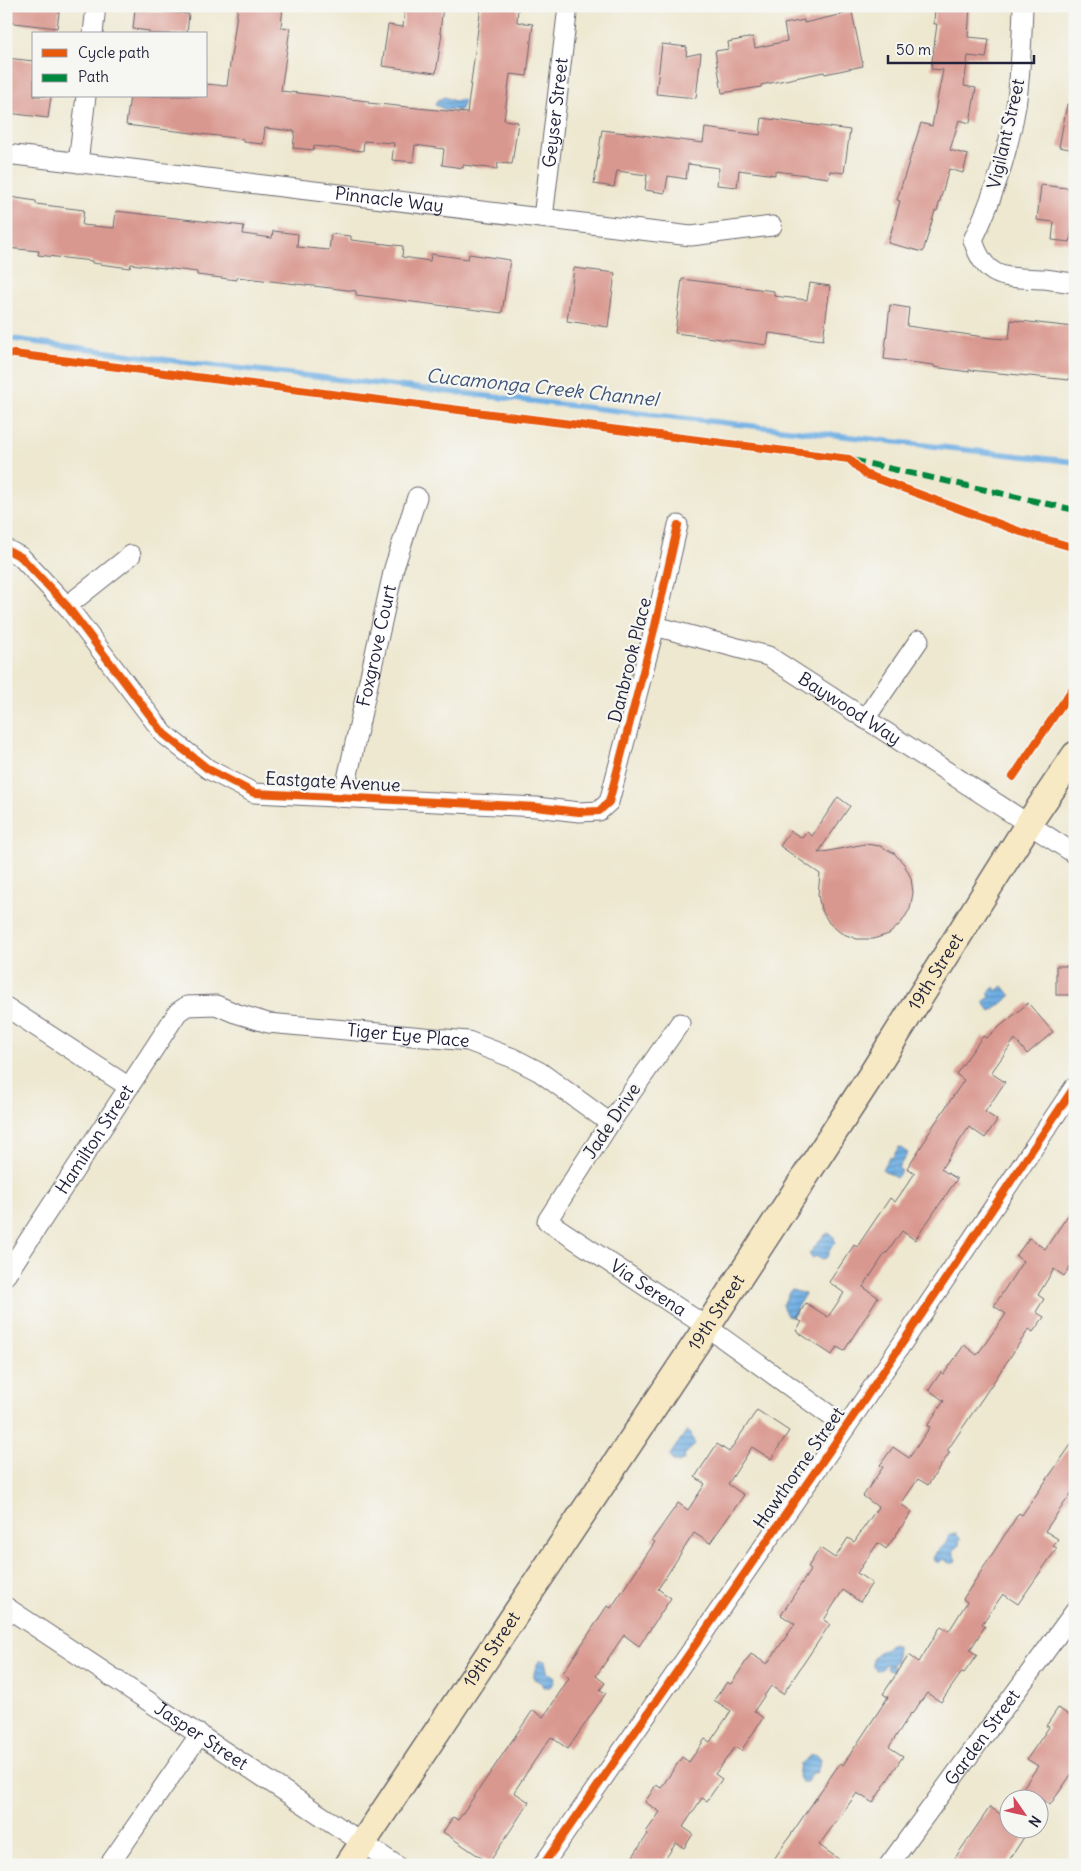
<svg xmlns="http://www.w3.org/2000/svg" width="1081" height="1871" viewBox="0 0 1081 1871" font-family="Delius,sans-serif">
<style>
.water{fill:url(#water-rules);stroke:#48688f}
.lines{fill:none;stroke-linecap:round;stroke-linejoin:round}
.stream{stroke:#6fafe3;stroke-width:5.5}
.building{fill:#d9988f}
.minor-casing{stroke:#69676f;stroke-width:21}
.secondary-casing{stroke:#69676f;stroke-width:29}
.minor{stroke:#fff;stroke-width:19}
.secondary{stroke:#f7e9c3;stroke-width:26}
.quiet{stroke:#00873e;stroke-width:6;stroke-dasharray:12 6;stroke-linecap:butt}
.cycleway-casing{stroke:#f6f6f2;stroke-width:11}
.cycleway{stroke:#e8590c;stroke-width:8}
.labels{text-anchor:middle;stroke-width:4.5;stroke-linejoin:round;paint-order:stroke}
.street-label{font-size:18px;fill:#22223b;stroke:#f6f6f2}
.water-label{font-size:19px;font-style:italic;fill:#3d5376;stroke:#f6f6f2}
</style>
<defs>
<pattern id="water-rules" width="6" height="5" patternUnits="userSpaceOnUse" patternTransform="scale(1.25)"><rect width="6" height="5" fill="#6fafe3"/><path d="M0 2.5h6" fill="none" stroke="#5b8eb9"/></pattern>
</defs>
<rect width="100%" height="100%" fill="#f6f6f2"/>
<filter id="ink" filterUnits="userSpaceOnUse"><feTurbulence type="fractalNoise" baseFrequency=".02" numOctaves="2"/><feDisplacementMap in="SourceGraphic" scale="10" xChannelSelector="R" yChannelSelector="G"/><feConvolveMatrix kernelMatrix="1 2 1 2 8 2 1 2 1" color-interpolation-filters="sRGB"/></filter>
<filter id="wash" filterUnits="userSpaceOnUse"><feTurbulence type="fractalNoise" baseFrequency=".0096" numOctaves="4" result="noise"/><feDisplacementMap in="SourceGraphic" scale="20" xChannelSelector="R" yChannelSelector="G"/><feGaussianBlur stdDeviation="1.12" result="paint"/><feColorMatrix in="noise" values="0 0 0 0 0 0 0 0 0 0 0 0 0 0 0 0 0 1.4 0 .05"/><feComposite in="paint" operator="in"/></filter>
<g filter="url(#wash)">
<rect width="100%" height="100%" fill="#eee8d0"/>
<g class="water">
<path d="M 445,97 L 454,101 L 461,99 L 464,101 L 461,109 L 458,111 L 452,109 L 447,110 L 435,105 L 437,100 Z"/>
<path d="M 1003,986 L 1011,996 L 991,1012 L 983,1002 L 991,996 L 988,993 L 994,987 L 997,991 Z"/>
<path d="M 899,1147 L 908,1153 L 898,1168 L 902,1171 L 896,1178 L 882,1169 L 889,1157 L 892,1158 Z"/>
<path d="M 829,1233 L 834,1237 L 835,1242 L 829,1251 L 829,1254 L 826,1258 L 820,1259 L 816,1256 L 813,1258 L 809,1254 C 816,1247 819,1237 829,1233 Z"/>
<path d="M 792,1290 L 805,1294 L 796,1308 L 795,1314 L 791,1317 L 787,1316 L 782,1305 L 787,1298 L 789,1292 Z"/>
<path d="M 687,1430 L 691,1434 L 695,1445 L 685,1454 L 684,1460 L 679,1463 L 673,1461 L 670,1455 Z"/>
<path d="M 950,1534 L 956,1534 L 960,1538 L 959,1545 C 952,1550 953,1553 956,1560 L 954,1563 L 949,1563 L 943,1559 L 940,1562 L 936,1562 L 933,1558 C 936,1552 940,1550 944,1545 C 947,1543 947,1538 950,1534 Z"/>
<path d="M 893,1644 L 897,1646 L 896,1662 L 891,1664 L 894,1668 L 892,1671 L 888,1670 L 887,1664 L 882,1669 L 876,1670 L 873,1666 L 873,1659 L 876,1654 Z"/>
<path d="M 540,1660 L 545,1661 L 548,1674 L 551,1674 L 555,1677 L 554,1683 L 550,1687 L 544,1687 L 540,1682 L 534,1679 C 533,1674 536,1664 540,1660 Z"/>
<path d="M 811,1755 L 817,1755 L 821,1760 C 820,1765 818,1769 816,1773 L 811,1773 L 807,1782 L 801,1782 L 798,1777 L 800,1764 Z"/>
</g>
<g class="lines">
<path class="stream" d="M 6,338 L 183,362 L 1075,462"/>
</g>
<g id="blocks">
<g class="building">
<path d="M 6,6 L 60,6 L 57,28 L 6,22 Z"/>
<path d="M 238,6 L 283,6 L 281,27 L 290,28 L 281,91 L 368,101 L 368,103 L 467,113 L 481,6 L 518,6 L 517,22 L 533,24 L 527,76 L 510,74 L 504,120 L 518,122 L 512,164 L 498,163 L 497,169 L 463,165 L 463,168 L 442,165 L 444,149 L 415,145 L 413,162 L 392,160 L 394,143 L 364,141 L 363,151 L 314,146 L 314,150 L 293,148 L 295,131 L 265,128 L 263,144 L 243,142 L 243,139 L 126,125 L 130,96 L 206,96 L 206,84 L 227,86 Z"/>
<path d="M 405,6 L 443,6 L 440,33 L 442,33 L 436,73 L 382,66 L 388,25 L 403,27 Z"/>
<path d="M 935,6 L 970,6 L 968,37 L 989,39 L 986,58 L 968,56 L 964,86 L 976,88 L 970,123 L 959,120 L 950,150 L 968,155 L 963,173 L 949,169 L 937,211 L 935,211 L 923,252 L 888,243 L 900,201 L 897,200 L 921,123 L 932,126 L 943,70 L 931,69 L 937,24 L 934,24 Z"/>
<path d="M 135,9 L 189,14 L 187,34 L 149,34 L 149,31 L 133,29 Z"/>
<path d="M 852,12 L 863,66 L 825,74 L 824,72 L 761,85 L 761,87 L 722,93 L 715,51 L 729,49 L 728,42 L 753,37 L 755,48 L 787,41 L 784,24 L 804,20 L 804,23 Z"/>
<path d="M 662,44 L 687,47 L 686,56 L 701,53 L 696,98 L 656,94 Z"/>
<path d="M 6,58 L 34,61 L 34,96 L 51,96 L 48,118 L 8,113 L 9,107 L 6,107 Z"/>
<path d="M 1067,104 L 1075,105 L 1075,150 L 1059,147 Z"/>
<path d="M 762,118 L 850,130 L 844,173 L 830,171 L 829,178 L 775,171 L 775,175 L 739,170 L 737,187 L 717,185 L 719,168 L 688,164 L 686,179 L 668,176 L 665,193 L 645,190 L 647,175 L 617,171 L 614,187 L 594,184 L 602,130 L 703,143 L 705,128 L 760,135 Z"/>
<path d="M 1041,185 L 1075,189 L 1075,207 L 1070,242 L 1052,240 L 1054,222 L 1037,220 Z"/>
<path d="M 10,197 L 36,201 L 36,204 L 84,210 L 82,225 L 114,228 L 116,211 L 244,226 L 243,234 L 272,238 L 273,231 L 298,234 L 297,247 L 329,250 L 331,234 L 351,236 L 351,240 L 403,246 L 402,257 L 430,261 L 431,254 L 468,259 L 469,254 L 510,260 L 502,313 L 356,295 L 356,291 L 237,277 L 237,280 L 197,275 L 197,272 L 131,264 L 130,268 L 92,263 L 92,261 L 38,255 L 39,251 L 6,248 L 6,204 L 10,205 Z"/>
<path d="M 574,268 L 615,273 L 608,327 L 567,321 Z"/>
<path d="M 682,279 L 774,291 L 774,296 L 807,300 L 810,283 L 830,286 L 823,340 L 769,333 L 767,345 L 675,333 Z"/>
<path d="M 890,305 L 909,308 L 907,326 L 991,338 L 1009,339 L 1011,320 L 1074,327 L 1069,380 L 969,370 L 969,372 L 934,367 L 934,365 L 884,359 Z"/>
<path d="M 838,797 L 850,806 L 818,853 L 865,844 L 880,846 L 894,853 L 904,864 L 911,878 L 913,893 L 910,909 L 901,923 L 889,934 L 873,939 L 857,939 L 841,933 L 829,923 L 821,909 L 818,895 L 820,874 L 780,846 L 791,831 L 802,838 L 807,832 L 812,836 Z"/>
<rect x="1056" y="966" width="19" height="29"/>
<path d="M 1028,1003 L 1053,1032 L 1027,1054 L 1015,1039 L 991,1073 L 1005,1082 L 985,1112 L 997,1120 L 985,1138 L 969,1127 L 941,1169 L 957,1179 L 915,1240 L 902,1231 L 887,1253 L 886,1252 L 863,1287 L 878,1297 L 844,1351 L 837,1347 L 832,1355 L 796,1331 L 802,1322 L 796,1319 L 806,1303 L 828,1317 L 844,1293 L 829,1282 L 854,1245 L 857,1247 L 890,1198 L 895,1202 L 915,1173 L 907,1168 L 928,1136 L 927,1135 L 964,1080 L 956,1074 L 983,1036 L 986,1038 Z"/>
<path d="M 1075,1205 L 1075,1260 L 1064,1276 L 1054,1269 L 1038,1295 L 1044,1299 L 1036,1312 L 1044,1317 L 1033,1332 L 1029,1329 L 947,1451 L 950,1452 L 928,1485 L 918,1479 L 901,1504 L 912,1512 L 886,1549 L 878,1543 L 857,1573 L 872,1583 L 860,1602 L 843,1590 L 824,1620 L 830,1624 L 783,1694 L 771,1686 L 754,1711 L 763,1718 L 741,1751 L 735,1747 L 715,1774 L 722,1779 L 707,1801 L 702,1798 L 683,1827 L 693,1834 L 684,1848 L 676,1843 L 661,1865 L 627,1865 L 648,1834 L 646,1832 L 660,1812 L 645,1802 L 656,1785 L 661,1788 L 682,1757 L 689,1762 L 705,1739 L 710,1742 L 731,1711 L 714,1700 L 727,1682 L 731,1684 L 751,1654 L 767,1664 L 795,1624 L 781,1615 L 811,1569 L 808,1567 L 820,1548 L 835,1558 L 848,1538 L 854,1542 L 878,1507 L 863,1496 L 883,1467 L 880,1465 L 893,1447 L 909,1458 L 930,1427 L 927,1426 L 944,1401 L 929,1390 L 941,1372 L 944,1374 L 964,1345 L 977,1355 L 1006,1314 L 994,1306 L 1023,1261 L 1016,1256 L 1029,1238 L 1045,1249 Z"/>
<path d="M 757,1410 L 789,1431 L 771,1459 L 752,1447 L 728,1484 L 744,1495 L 710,1543 L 694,1533 L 658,1589 L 671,1598 L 639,1646 L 624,1635 L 596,1676 L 605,1683 L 600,1690 L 606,1693 L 568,1749 L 551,1737 L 535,1760 L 514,1792 L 529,1802 L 489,1863 L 443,1832 L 453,1817 L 458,1820 L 533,1710 L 543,1717 L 549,1709 L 569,1678 L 563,1673 L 607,1606 L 611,1608 L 655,1542 L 652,1540 L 678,1503 L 688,1510 L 705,1484 L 695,1477 L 717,1444 L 729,1452 Z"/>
<path d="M 1075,1439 L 1075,1488 L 1045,1531 L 1058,1539 L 1053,1546 L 1057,1548 L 1018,1604 L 1003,1594 L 982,1624 L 985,1626 L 970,1650 L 977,1655 L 964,1673 L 962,1672 L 941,1702 L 927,1693 L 912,1714 L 911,1713 L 889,1747 L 903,1756 L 873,1803 L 857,1793 L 819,1845 L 847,1865 L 770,1865 L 840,1763 L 843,1765 L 888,1697 L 883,1694 L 909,1655 L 919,1662 L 941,1626 L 949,1631 L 967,1602 L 963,1599 L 1019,1513 L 1022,1515 Z"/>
<path d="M 1058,1708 L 1075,1719 L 1075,1769 L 1050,1805 L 1039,1798 L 1016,1798 L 1038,1766 L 1027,1759 L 1049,1727 L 1046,1726 Z"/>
<path d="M 990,1807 L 1008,1819 L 1008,1828 L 1030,1828 L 1006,1865 L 964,1865 L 955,1858 Z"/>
</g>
</g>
</g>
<g filter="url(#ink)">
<use href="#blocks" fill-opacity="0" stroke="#69676f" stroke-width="1"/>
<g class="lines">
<g class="minor-casing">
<g id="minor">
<path d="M 1023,6 C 1022,39 1021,73 1016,106 C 1008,152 993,198 973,240 C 986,282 1007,277 1044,279 C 1054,280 1064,282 1075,283"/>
<path d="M 93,34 L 96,6"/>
<path id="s1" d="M 6,154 L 691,236 L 772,226"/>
<path d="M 78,163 L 86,96"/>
<path id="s2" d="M 543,218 L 568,6"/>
<path d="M 6,549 L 21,557 L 67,606 L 164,734 L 208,769 L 254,793 L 536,807 L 579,812 L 599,811 L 609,802 L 655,626 L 678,525"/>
<path d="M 67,606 L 131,555"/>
<path id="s3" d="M 655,626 L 768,656 L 1075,854"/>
<path d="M 865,719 L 919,640"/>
<path id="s4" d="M 343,797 L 394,568 L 417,497"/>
<path d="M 6,1007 L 129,1087"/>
<path id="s5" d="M 680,1023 L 610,1123 L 547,1221 L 707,1327 L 846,1427"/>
<path id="s6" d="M 6,1275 L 172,1021 L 178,1012 L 187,1006 L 216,1005 L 235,1013 L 268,1023 L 468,1041 L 513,1058 L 540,1072 L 610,1123"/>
<path id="s7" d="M 6,1607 L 396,1865"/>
<path d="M 109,1865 L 200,1734"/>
<path d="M 543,1865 L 846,1427 L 1075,1086"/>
<path id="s8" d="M 889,1865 L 1075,1611"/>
</g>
</g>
<g class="secondary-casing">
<g id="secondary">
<path id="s9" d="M 348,1865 L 707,1327 L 870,1077 L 1029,823 L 1075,755"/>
</g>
</g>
<use href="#minor" class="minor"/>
<use href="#secondary" class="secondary"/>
<path class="quiet" d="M 852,460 L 1075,510"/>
<g class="cycleway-casing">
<g id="cycleway">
<path d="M 6,353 L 849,459 L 865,474 L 1021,532 L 1075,548"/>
<path d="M 6,549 L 21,557 L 67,606 L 164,734 L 208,769 L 254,793 L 536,807 L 579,812 L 599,811 L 609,802 L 655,626 L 678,525"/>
<path d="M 1013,777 L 1075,685"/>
<path d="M 543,1865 L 846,1427 L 1075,1086"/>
</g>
</g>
<use href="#cycleway" class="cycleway"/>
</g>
</g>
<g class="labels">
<g class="street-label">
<text dy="6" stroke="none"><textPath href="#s2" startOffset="106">Geyser Street</textPath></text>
<text transform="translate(1006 134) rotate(-77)" y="6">Vigilant Street</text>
<text dy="6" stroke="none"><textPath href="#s1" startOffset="386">Pinnacle Way</textPath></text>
<text dy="6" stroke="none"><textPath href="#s4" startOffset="155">Foxgrove Court</textPath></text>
<text transform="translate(630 660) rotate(-76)" y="6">Danbrook Place</text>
<text dy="6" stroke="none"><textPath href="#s3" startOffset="214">Baywood Way</textPath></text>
<text transform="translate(333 782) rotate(3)" y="6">Eastgate Avenue</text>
<text dy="6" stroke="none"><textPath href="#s9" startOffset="1069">19th Street</textPath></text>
<text dy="6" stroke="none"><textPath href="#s6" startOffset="550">Tiger Eye Place</textPath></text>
<text transform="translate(612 1121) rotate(-56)" y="6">Jade Drive</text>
<text dy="6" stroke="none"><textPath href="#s6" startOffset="162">Hamilton Street</textPath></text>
<text dy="6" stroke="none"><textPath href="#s5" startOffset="360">Via Serena</textPath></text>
<text dy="6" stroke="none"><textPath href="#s9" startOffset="664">19th Street</textPath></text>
<text transform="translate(799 1468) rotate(-55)" y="6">Hawthorne Street</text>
<text dy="6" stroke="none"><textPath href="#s9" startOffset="259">19th Street</textPath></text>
<text dy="6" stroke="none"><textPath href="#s7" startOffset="234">Jasper Street</textPath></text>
<text dy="6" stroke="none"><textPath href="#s8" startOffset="158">Garden Street</textPath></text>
</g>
<g class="water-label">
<text transform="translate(542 387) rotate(6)" y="7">Cucamonga Creek Channel</text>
</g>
</g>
<rect width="1081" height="1871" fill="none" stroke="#f6f6f2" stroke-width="25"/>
<rect x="32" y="32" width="175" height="65" fill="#f6f6f2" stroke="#a1a1a9"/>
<rect x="42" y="49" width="25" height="8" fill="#e8590c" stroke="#a1a1a9"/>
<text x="78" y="58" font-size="15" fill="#22223b">Cycle path</text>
<rect x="42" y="74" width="25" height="8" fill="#00873e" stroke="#a1a1a9"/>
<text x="78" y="82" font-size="15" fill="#22223b">Path</text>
<g transform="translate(1024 1814) rotate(124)"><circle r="24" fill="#f6f6f2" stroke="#a1a1a9"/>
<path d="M0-4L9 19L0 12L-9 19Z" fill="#d1495b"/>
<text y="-8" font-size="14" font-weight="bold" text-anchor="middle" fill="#22223b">N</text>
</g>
<path d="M888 55v8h146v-8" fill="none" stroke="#22223b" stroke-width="2.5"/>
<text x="896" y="55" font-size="15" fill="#22223b" stroke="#f6f6f2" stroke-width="4" paint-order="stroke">50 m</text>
</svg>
